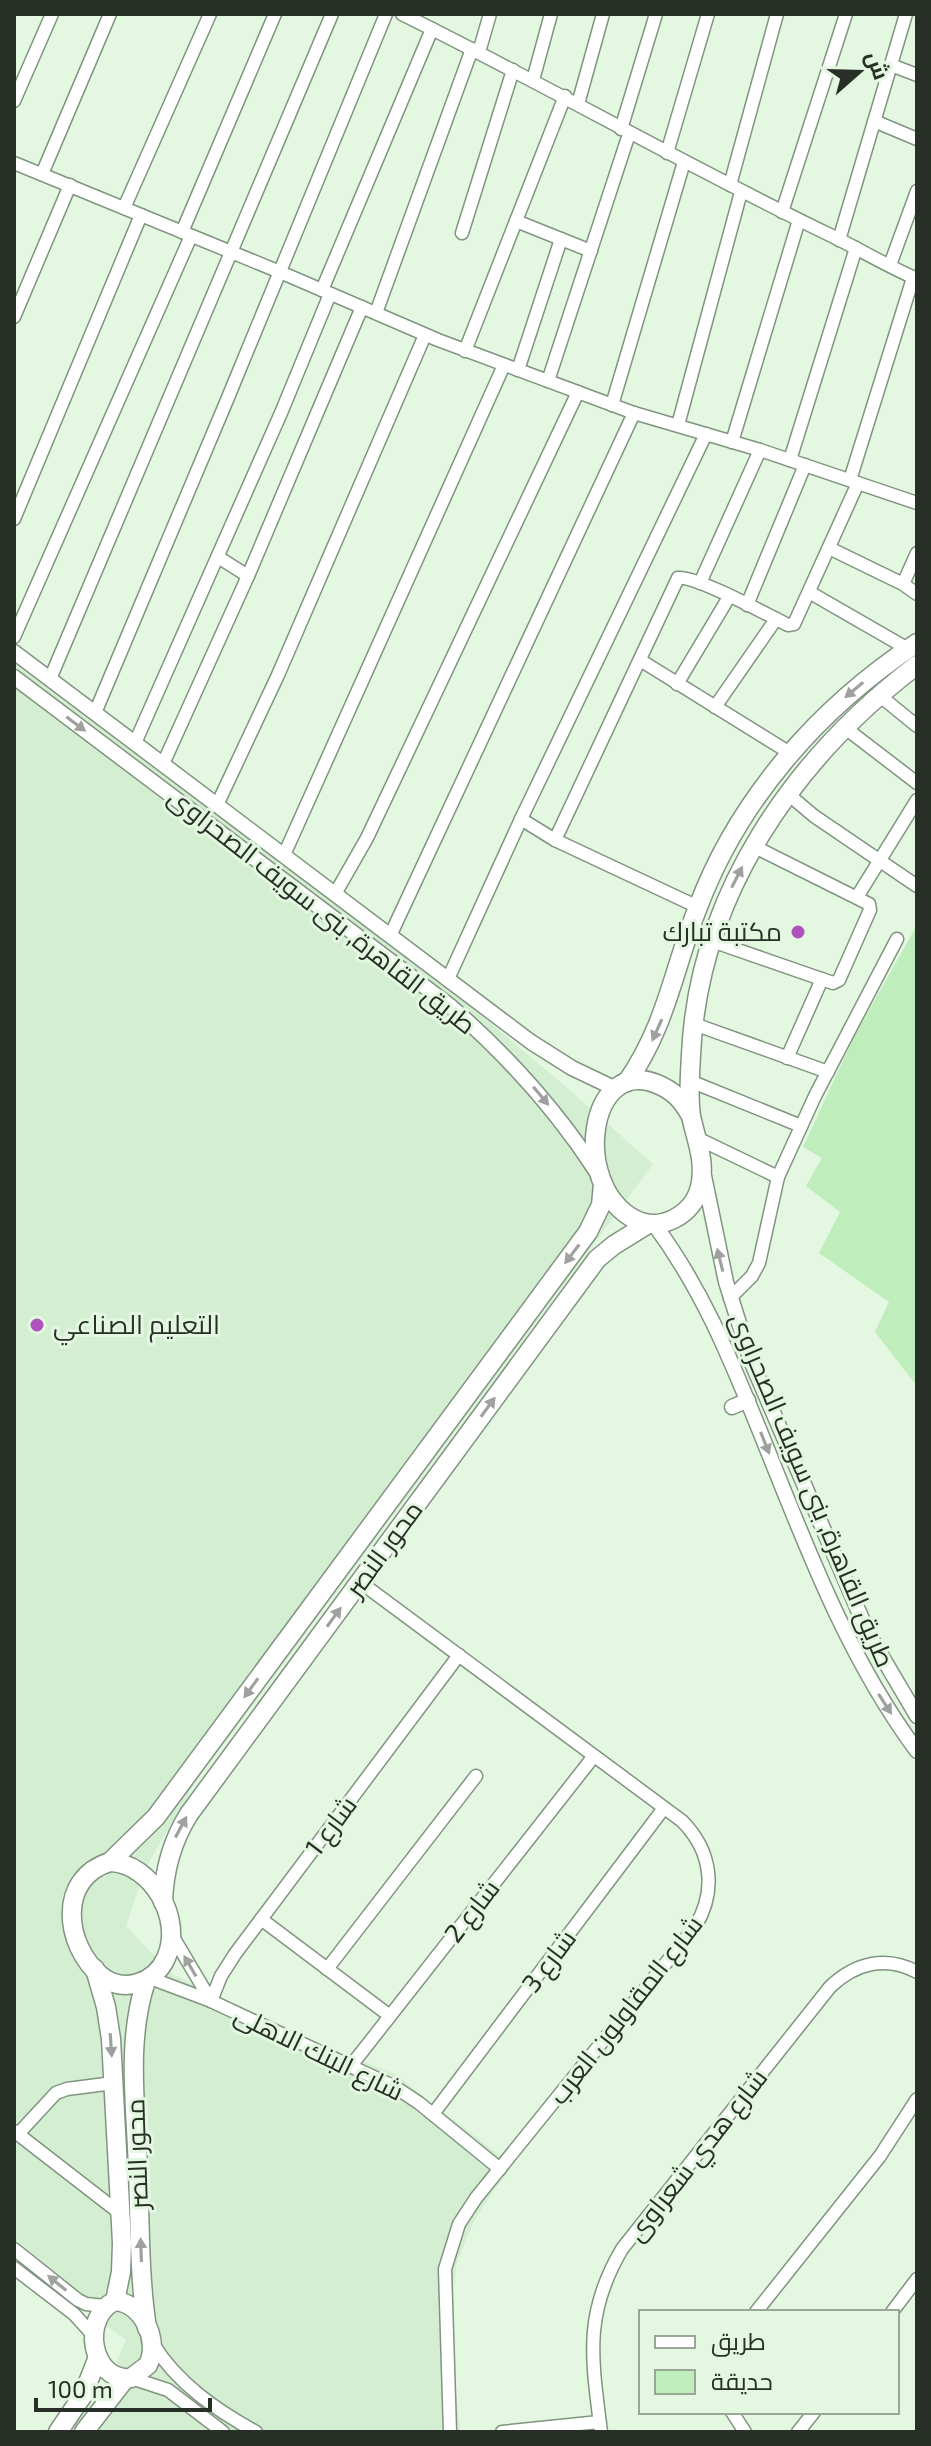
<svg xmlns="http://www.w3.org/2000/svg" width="931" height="2446" viewBox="0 0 931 2446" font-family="'Exo 2',Cairo,sans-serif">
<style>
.built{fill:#d4eed2}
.green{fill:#c0edbc}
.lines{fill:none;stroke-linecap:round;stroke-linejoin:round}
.minor-casing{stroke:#819480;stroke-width:15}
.major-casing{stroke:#819480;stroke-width:17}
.highway-casing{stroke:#819480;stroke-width:21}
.minor{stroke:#fff;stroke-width:12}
.major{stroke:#fff;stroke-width:14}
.highway{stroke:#fff;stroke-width:18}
.oneway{fill:#9ea19d}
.poi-dot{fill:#b052bc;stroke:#e3f7e1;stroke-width:3}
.labels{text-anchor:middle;stroke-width:6;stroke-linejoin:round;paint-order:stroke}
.street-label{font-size:26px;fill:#272f26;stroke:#e3f7e1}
.poi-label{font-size:26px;fill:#272f26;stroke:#e3f7e1;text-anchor:end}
</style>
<rect width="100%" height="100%" fill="#e3f7e1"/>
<path class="built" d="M 14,663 L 470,1006 L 557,1079 L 653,1164 L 195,1783 L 145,1869 L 126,1926 L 172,1974 L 336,2051 L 395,2074 L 513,2166 L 494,2190 L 474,2221 L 457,2262 L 452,2299 L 452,2350 L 460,2432 L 70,2432 L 108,2382 L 126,2340 L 14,2259 Z"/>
<path class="green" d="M 917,925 L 917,1386 L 875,1332 L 889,1302 L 819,1253 L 840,1212 L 806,1186 L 822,1158 L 803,1147 L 854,1037 Z"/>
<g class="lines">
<g class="minor-casing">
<g id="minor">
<path d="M 402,14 C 546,85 685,165 830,235 C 859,249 887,266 917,279"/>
<path d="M 479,52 L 490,14"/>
<path d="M 891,65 L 917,75"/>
<path d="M 533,80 L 551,14"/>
<path d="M 14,101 L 52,14"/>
<path d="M 578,104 L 603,14"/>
<path d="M 874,121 L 917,139"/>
<path d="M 621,129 L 656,14"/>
<path d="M 667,153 L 708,14"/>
<path d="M 14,163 L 280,272 L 438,340 L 634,413 L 760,450 L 917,503"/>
<path d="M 42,174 L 110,14"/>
<path d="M 730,185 L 777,14"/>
<path d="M 124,208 L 210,14"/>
<path d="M 782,212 L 846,14"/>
<path d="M 516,221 L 591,251"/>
<path d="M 182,232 L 275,14"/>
<path d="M 462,233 L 513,70"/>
<path d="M 839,240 L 906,14"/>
<path d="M 890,265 L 917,191"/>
<path d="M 322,290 L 432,29"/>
<path d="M 376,313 L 472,49"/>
<path d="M 14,317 L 70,185"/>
<path d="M 465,351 L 565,96"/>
<path d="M 518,370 L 561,239"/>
<path d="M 548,381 L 629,134"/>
<path d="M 612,405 L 684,162"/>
<path d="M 678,425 L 741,192"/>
<path d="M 732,442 L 799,220"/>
<path d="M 790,460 L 856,248"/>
<path d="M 850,480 L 913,278"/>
<path d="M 14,519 L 141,215"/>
<path d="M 829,548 L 903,584 L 917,594"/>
<path d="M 218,557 L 248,576"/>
<path d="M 700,583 L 760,450"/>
<path d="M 903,584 L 917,553"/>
<path d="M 809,592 L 908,649"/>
<path d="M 747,605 L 805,465"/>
<path d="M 14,637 L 191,236"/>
<path d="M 640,660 L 790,753"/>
<path d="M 50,679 L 332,14"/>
<path d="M 677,684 L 729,597"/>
<path d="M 879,695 L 917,726"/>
<path d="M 715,707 L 776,619"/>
<path d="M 95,713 L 227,400 L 386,14"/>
<path d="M 844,727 L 917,783"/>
<path d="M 135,743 L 281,413 L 330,294"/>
<path d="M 163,764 L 248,576 L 362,307"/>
<path d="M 788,794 L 814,816 L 917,886"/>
<path d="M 217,805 L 278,675 L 425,335"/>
<path d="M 521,819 L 555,840 L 698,907"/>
<path d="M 555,840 L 678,578 C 695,575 768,615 788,625 L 794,624 L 858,483"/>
<path d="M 284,855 L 504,365"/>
<path d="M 335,894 L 367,838 L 578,392"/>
<path d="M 857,897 L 917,800"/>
<path d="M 390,936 L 634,413"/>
<path d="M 712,941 L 833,983 L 839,980 L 870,910 L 869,904 L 753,846"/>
<path d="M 448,979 L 521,819 L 706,434"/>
<path d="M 694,1024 L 828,1072"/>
<path d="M 787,1058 L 822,979"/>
<path d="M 690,1081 L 801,1126"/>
<path d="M 699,1139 L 778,1177"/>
<path d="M 730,1298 L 752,1276 L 759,1263 L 778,1177 L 815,1096 L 897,939"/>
<path d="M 360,1582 L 682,1821 C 712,1851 717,1891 695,1927 L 476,2198 L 459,2224 L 445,2269 L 450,2432"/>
<path d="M 261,1919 L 390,2016"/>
<path d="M 172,1935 L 211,2001"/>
<path d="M 327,1969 L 476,1776"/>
<path d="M 150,1978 L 211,2001 L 395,2087 L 419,2103 L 500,2169"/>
<path d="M 211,2001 L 221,1976 L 235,1954 L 459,1655"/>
<path d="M 350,2067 L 594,1756"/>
<path d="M 433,2114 L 664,1808"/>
<path d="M 14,2131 L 121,2214"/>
<path d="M 18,2134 L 56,2093 L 67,2089 L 113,2083"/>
<path d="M 14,2249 L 78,2300 L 86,2304 L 105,2306"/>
<path d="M 14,2268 L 74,2314 L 93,2335"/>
<path d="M 756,2312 L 880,2156 L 917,2099"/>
<path d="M 892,2312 L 917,2279"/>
<path d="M 153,2344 C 177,2383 216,2410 256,2432"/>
<path d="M 131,2378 L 168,2390 L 223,2432"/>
<path d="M 732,2412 L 745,2432"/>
<path d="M 502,2432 L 599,2422"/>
<path d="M 601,2432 C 592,2359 583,2315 622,2249 L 830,1987 C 855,1963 886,1955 917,1972"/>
<path d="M 798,2432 L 814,2412"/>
</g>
</g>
<g class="major-casing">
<g id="major">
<path d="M 14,652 L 531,1042 L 572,1068 L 616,1089"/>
<path d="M 14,677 L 449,1005 C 506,1054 555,1108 596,1171"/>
<path d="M 704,1176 L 726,1282 L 751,1361 L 868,1633 L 917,1716"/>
<path d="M 654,1224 C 702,1289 729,1355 759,1429 C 804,1540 845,1654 917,1751"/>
<path d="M 732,1407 L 748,1400"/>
</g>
</g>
<g class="highway-casing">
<g id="highway">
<path d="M 627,1082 C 667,1024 673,970 698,907 C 739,798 820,707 917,643"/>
<path d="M 691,1116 C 682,1100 674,1091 657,1084 C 588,1056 571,1185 634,1219 C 660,1233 693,1215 700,1187 C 706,1161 696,1140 691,1116 C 688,1097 690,1074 691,1055 C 698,896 793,759 917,665"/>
<path d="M 110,1862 L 156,1817 L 588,1232 L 601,1205 L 603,1184"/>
<path d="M 110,1862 C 152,1863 184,1920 166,1958 C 155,1983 123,1994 101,1976 C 64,1945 57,1878 110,1862 Z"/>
<path d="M 163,1902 C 164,1870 172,1841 189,1814 L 597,1259 L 614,1245 L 648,1224"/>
<path d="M 95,1969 L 106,2007 L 111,2039 L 122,2243 L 121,2272 L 115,2301"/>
<path d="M 146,1981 C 126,2041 136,2106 138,2169 C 140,2222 139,2276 147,2328"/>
<path d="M 115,2301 C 143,2303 160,2341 148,2365 L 131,2378 C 91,2382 80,2317 115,2301 Z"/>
<path d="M 58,2432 L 83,2395 L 98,2357"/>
<path d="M 84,2432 L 125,2379"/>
</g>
</g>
<use href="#minor" class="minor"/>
<use href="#major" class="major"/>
<use href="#highway" class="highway"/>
</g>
<defs><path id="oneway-solid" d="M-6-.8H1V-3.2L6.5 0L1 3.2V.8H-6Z" transform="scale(2)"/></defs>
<g class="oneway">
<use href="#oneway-solid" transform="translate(854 690) rotate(140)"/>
<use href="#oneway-solid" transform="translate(76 724) rotate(37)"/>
<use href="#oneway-solid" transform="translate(737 877) rotate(-63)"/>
<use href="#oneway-solid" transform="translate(657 1030) rotate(114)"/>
<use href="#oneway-solid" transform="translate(541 1096) rotate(50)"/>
<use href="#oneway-solid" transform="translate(572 1254) rotate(127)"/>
<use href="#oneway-solid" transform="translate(720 1260) rotate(-104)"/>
<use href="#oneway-solid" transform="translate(488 1407) rotate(-54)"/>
<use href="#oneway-solid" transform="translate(765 1443) rotate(68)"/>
<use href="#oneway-solid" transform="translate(334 1617) rotate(-54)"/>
<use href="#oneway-solid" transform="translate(251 1688) rotate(126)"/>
<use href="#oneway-solid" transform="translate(885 1704) rotate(57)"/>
<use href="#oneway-solid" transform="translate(181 1827) rotate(-62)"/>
<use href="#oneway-solid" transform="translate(190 1966) rotate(-120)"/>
<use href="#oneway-solid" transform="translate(111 2045) rotate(86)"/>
<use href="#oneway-solid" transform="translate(141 2250) rotate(-92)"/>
<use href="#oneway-solid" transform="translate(57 2283) rotate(-141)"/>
</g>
<g class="poi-dot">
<circle cx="798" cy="932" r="8"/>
<circle cx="37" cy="1325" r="8"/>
</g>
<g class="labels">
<g class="street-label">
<text transform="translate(322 911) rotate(38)" y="9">طريق القاهرة, بنى سويف الصحراوى</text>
<text transform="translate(812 1490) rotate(67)" y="9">طريق القاهرة, بنى سويف الصحراوى</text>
<text transform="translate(384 1549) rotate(-54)" y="9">محور النصر</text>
<text transform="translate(331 1826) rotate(-53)" y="9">شارع 1</text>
<text transform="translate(472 1911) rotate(-52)" y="9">شارع 2</text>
<text transform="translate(549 1961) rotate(-53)" y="9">شارع 3</text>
<text transform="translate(626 2010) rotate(-52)" y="9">شارع المقاولون العرب</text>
<text transform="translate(319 2053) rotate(26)" y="9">شارع البنك الاهلى</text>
<text transform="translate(137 2154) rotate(-92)" y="9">محور النصر</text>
<text transform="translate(697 2155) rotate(-52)" y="9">شارع هدي شعراوى</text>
</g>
<g class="poi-label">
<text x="782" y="941">مكتبة تبارك</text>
<text x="53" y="1334" text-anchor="start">التعليم الصناعي</text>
</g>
</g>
<rect width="931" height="2446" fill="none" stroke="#272f26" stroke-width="32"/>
<rect x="639" y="2310" width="260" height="104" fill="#e3f7e1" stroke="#98a796" stroke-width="2"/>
<rect x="655" y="2336" width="40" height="12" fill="#ffffff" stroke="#98a796" stroke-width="2"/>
<text x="711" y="2350" font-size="24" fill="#272f26">طريق</text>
<rect x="655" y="2370" width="40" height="24" fill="#c0edbc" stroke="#98a796" stroke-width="2"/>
<text x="711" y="2390" font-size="24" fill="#272f26">حديقة</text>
<g transform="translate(859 72) rotate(70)" stroke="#e3f7e1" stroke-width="6" paint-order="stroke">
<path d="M0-6L14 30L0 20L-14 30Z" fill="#272f26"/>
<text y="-12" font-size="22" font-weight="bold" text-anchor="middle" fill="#272f26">ش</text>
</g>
<path d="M36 2398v12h174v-12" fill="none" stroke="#272f26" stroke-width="4"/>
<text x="48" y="2398" font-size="24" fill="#272f26" stroke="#e3f7e1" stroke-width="6" paint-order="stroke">100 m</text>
</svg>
